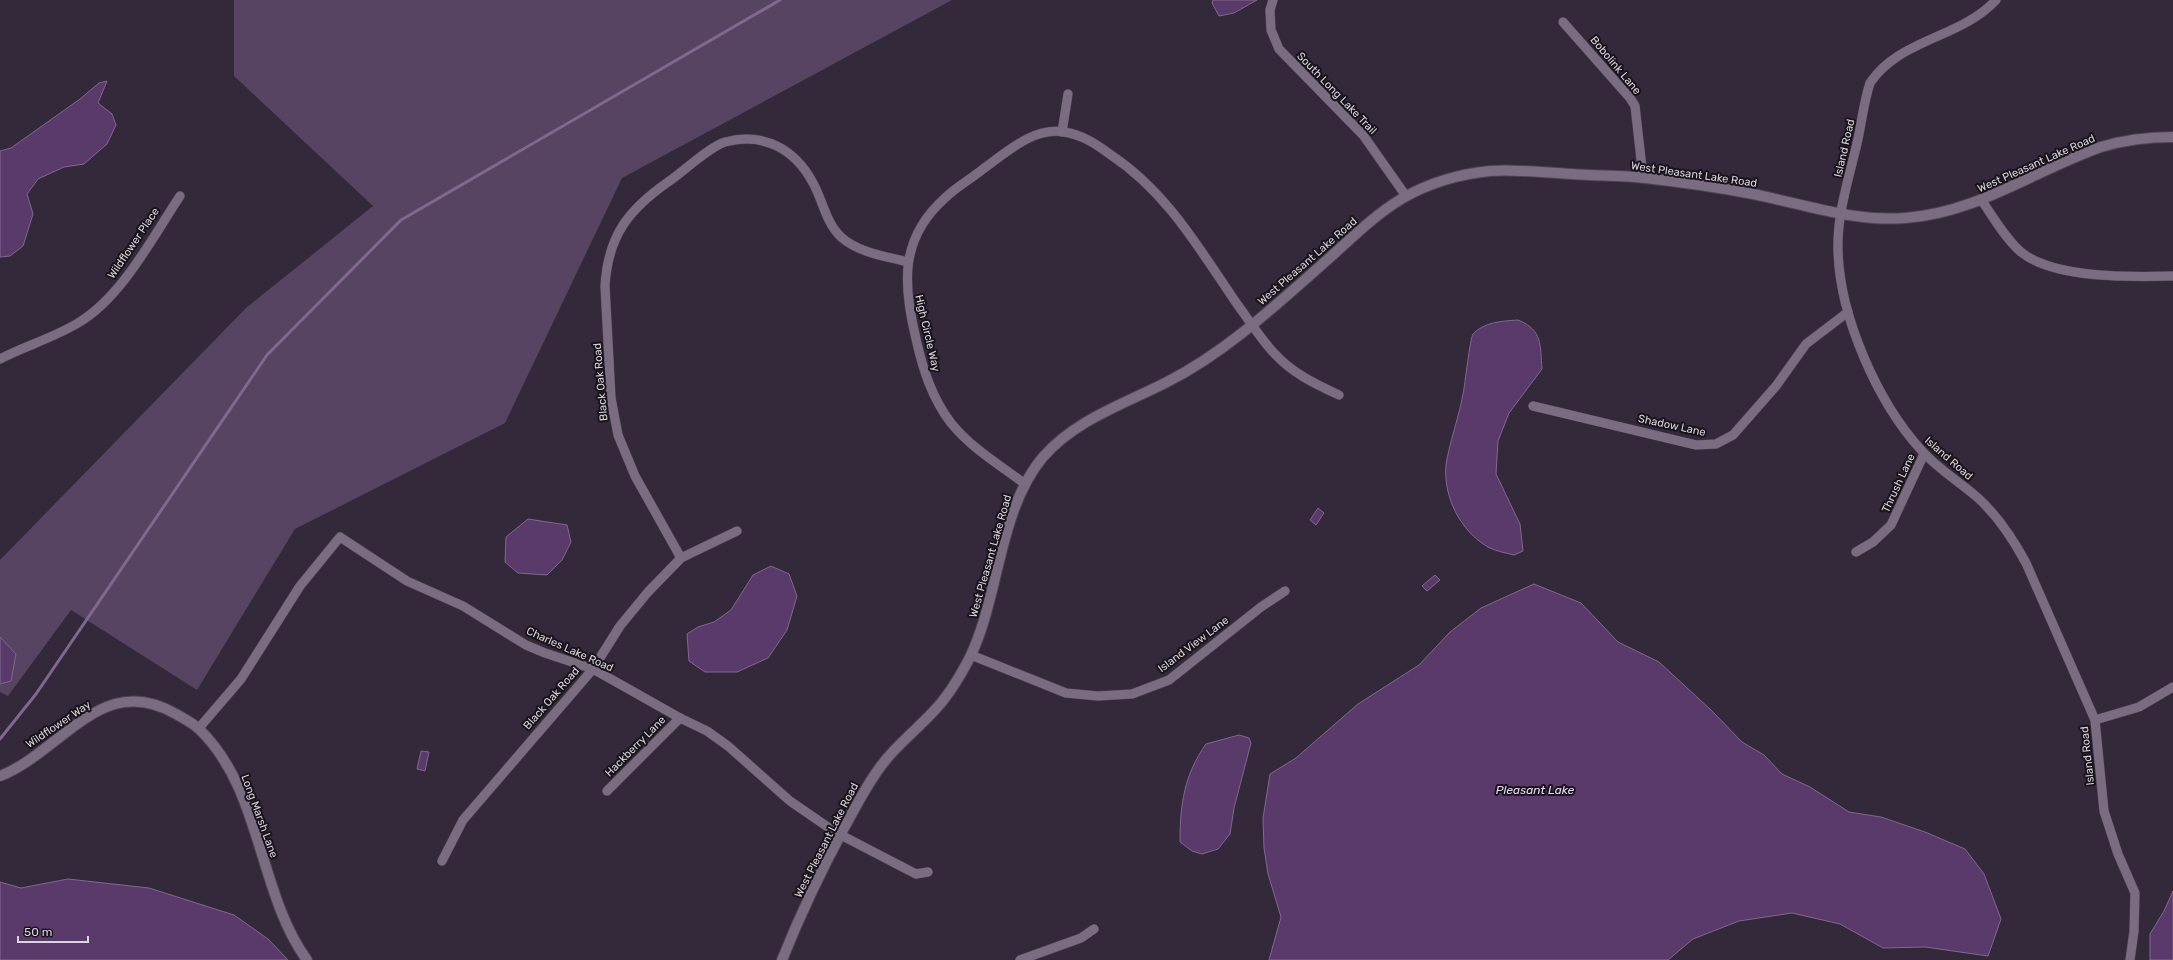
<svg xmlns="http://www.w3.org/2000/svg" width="2173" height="960" viewBox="0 0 2173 960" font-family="Rubik,sans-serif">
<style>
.green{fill:#574463}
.water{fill:#5a3a6b;stroke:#81688e}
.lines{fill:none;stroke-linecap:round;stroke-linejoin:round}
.stream{stroke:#81688e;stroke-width:3}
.minor-casing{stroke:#4d4353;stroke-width:10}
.tertiary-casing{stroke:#4d4353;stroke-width:12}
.minor{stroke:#7a6d82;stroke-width:9}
.tertiary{stroke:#7a6d82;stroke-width:10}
.labels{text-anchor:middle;stroke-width:4;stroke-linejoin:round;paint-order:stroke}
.street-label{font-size:11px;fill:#dbd3df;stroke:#19131c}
.water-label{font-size:12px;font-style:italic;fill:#ebd7f7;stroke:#19131c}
</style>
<rect width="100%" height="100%" fill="#34283b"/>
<path class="green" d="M 234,0 L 952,0 L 622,178 L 505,423 L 295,529 L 197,690 L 71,610 L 8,696 L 0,692 L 0,684 L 11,681 L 16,654 L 0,637 L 0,560 L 246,308 L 373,206 L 234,76 Z"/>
<g class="water">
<path d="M 1213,0 L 1257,0 L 1234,13 L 1219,16 L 1212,3 Z"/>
<path d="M 107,81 L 98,103 L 112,114 L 116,125 L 107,144 L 84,164 L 64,167 L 38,179 L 27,194 L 33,214 L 23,246 L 10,256 L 0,257 L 0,151 L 11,148 L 80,99 L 99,83 Z"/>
<path d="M 1518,320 C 1543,330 1540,345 1542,369 L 1509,413 L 1498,441 L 1496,474 L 1520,524 L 1523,551 L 1514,555 C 1506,553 1495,551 1488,547 C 1460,531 1443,496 1446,465 C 1449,444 1459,417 1463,394 C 1465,385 1470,338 1473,334 C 1484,322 1502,321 1518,320 Z"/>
<path d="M 1318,508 L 1324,513 L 1316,525 L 1310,520 Z"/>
<path d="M 528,519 L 567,525 L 571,542 L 562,560 L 547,575 L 518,573 L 505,562 L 506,537 Z"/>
<path d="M 771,566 L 789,574 L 797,596 L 787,630 L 768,658 L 737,672 L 705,672 L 689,661 L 687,634 L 698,627 L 714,622 L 731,610 L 753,575 Z"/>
<path d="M 1435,575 L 1440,580 L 1427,591 L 1422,586 Z"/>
<path d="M 1534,584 L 1581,603 L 1618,642 L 1659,662 L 1711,710 L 1742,742 L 1764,755 L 1782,774 L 1810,787 L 1849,812 L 1881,817 L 1925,832 L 1965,849 L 1984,874 L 2001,919 L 1988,956 L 1925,947 L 1883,948 L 1840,924 L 1792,913 L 1739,921 L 1693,939 L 1668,960 L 1269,960 L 1281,917 L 1268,874 L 1264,848 L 1263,818 L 1270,774 L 1296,758 L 1358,704 L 1419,665 L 1450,632 L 1481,608 Z"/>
<path d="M 0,637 L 16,654 L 11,681 L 0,684 Z"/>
<path d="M 1239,735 L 1249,738 L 1251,743 L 1234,808 L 1230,834 L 1218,849 L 1202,854 L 1192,851 L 1180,842 C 1180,805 1184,775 1206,744 Z"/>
<path d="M 421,751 L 429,752 L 425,771 L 417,769 Z"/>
<path d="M 68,879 L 149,888 L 234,915 L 268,939 L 288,960 L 0,960 L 0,882 L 21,888 Z"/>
<path d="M 2173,891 L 2173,960 L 2150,960 L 2150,934 L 2164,911 Z"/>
</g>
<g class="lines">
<path class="stream" d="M 0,739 L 36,694 L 267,355 L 401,220 L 780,0"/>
<g class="minor-casing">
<g id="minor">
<path d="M 1273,0 L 1270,10 L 1271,30 L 1279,49 L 1363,135 L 1406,196"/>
<path d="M 1996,0 C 1961,38 1899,39 1870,83 C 1864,101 1862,120 1858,139 C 1850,175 1837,212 1838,249 C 1839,315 1877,402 1922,451 C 1938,469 1960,482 1978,498 C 1998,516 2013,539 2026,563 L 2095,720 L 2104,811 L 2118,854 L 2135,893 L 2134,931 L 2130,960"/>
<path d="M 1563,22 L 1630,98 L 1635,106 L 1643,177"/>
<path d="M 1062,132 L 1068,94"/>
<path d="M 1982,201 C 1994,218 2005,238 2021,252 C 2054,279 2132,277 2173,276"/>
<path d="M 0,359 C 25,346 53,338 78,323 C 122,297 152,238 180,196"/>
<path d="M 1533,406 L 1696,445 L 1716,444 L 1733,435 L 1776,386 L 1806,344 L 1848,312"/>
<path d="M 1025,484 C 1000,465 971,448 951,423 C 932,398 923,370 916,339 C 903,285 899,239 945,198 C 956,187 971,179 983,169 C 1007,152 1033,127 1064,132 C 1083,135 1096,144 1111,155 C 1167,192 1200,250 1237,304 C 1249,320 1260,338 1274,353 C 1292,373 1315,384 1339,395"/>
<path d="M 1856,552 L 1873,542 L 1891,525 L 1924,454"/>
<path d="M 681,558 L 635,476 L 618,435 L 611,398 L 605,286 C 608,236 628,210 668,182 C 683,172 709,147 725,142 C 764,132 795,149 813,183 C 823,201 826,223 841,237 C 859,253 885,256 908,262"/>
<path d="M 971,655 L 1066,693 L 1098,696 L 1132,694 L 1169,680 L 1261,607 L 1285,591"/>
<path d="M 2095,720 L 2139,707 L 2173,687"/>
<path d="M 199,728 L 241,679 L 300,586 L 340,537 L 407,581 L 463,606 L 526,645 L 545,653 L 593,669 L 680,718 L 707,731 L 728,746 L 790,801 L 835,832 L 916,874 L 928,872"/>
<path d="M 607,791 L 680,718"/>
<path d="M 442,861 L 463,820 L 593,669 L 620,626 L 648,592 L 681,558 L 737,531"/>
<path d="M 1020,960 L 1081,938 L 1094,929"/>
</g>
</g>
<g class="tertiary-casing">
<g id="tertiary">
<path d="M 0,776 C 40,761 76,715 115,704 C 137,698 157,703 176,714 C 183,718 193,723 199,729 C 262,789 258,893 307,960"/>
<path d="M 782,960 C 800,915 821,871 844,828 C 854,810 864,790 876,773 C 891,750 913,733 932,713 C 947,698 958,680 968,661 C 1000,599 997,512 1043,457 C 1075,420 1124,404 1167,382 C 1226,352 1276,305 1326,261 C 1351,239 1374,215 1403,198 C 1429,183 1460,174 1490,171 C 1517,169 1545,173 1572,174 C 1596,176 1621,175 1645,178 C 1681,182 1717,187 1753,194 C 1803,204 1853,222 1905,218 C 1977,213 2035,170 2101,147 C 2124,140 2149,137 2173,137"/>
</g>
</g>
<use href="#minor" class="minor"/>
<use href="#tertiary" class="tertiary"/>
</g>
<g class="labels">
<g class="street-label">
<text transform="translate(1616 65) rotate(50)" y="4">Bobolink Lane</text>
<text transform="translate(1337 93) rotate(46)" y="4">South Long Lake Trail</text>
<text transform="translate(1844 148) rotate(-77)" y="4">Island Road</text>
<text transform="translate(2036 163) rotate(-24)" y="4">West Pleasant Lake Road</text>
<text transform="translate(1694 174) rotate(8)" y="4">West Pleasant Lake Road</text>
<text transform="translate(133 243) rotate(-56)" y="4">Wildflower Place</text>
<text transform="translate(1307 261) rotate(-41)" y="4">West Pleasant Lake Road</text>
<text transform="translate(928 333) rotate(77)" y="4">High Circle Way</text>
<text transform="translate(600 382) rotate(-95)" y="4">Black Oak Road</text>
<text transform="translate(1672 425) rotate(12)" y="4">Shadow Lane</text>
<text transform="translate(1949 458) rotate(41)" y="4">Island Road</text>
<text transform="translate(1898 483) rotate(-65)" y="4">Thrush Lane</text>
<text transform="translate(990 556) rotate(-74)" y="4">West Pleasant Lake Road</text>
<text transform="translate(1193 644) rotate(-37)" y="4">Island View Lane</text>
<text transform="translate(570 649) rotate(24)" y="4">Charles Lake Road</text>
<text transform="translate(551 698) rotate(-49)" y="4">Black Oak Road</text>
<text transform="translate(58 724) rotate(-34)" y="4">Wildflower Way</text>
<text transform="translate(635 746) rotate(-45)" y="4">Hackberry Lane</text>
<text transform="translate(2087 756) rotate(-96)" y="4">Island Road</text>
<text transform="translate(260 816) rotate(70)" y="4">Long Marsh Lane</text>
<text transform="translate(826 840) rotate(-63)" y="4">West Pleasant Lake Road</text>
</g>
<g class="water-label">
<text x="1535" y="794">Pleasant Lake</text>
</g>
</g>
<path d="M18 936v6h70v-6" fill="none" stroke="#dbd3df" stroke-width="2"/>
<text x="24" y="936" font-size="12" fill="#dbd3df" stroke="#19131c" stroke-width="3" paint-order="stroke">50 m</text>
</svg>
